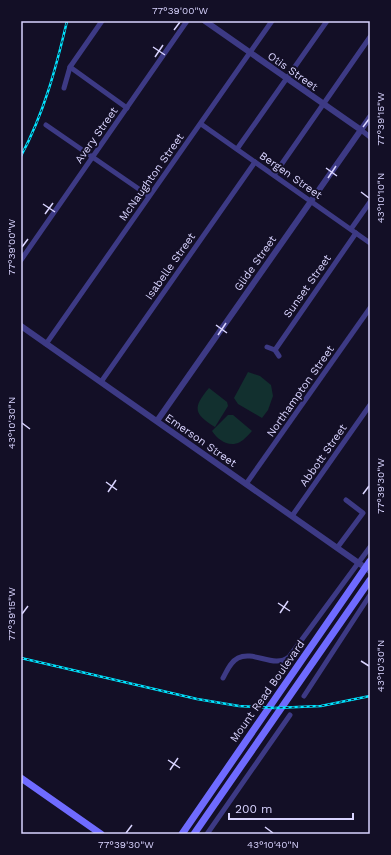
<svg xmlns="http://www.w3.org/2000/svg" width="391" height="855" viewBox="0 0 391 855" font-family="'Work Sans',sans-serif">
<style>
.pitch{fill:#12302f}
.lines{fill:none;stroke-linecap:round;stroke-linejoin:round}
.minor{stroke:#3d3a85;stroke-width:5}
.tertiary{stroke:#3d3a85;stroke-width:6}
.secondary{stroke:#6f6bff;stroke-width:7}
.rail-casing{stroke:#00e5ff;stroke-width:2.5}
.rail{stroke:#130f26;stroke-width:1;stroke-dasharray:3;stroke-linecap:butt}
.ticks{fill:none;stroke:#d9d4ff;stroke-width:1.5}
.labels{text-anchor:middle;stroke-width:4;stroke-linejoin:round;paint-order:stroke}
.street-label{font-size:11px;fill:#d9d4ff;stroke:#130f26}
.neatline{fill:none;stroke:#d9d4ff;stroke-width:1.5}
.ticks-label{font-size:10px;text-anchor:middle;fill:#d9d4ff}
</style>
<rect width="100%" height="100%" fill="#130f26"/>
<g class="pitch">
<path d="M 248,372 L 260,376 L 271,385 L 273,396 L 268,410 L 262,418 L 238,404 L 234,398 Z"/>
<path d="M 209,388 L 227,402 L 228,406 L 215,427 C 194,414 192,408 209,388 Z"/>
<path d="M 228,415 L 233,415 L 252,431 C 248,435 244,440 240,442 C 229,448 218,440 212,431 Z"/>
</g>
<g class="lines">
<g class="minor">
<path d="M 70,67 L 127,108"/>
<path d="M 64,88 L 70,67 L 102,21"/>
<path d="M 201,124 L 370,243"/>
<path d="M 46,125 L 149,196"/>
<path d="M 361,130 L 370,137"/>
<path d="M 237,149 L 327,21"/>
<path d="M 274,175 L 370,37"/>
<path d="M 351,229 L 370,202"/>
<path d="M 21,260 L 187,21"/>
<path d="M 46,344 L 272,21"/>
<path d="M 267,347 L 275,350 L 279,356"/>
<path d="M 275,350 L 356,233"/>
<path d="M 101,382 L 255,162"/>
<path d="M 246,484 L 370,308"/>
<path d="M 292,516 L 370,405"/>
<path d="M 337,548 L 363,513 L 346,500"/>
<path d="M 223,678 C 227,671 230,662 238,658 C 254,650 274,669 289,657 L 370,547"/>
<path d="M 304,696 L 370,595"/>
<path d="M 207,834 L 290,715"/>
</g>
<g class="tertiary">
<path d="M 205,21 L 361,130"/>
<path d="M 21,326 L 370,571"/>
<path d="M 157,421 L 370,117"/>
</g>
<g class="secondary">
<path d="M 21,778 L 101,834"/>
<path d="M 182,834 L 370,561"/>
<path d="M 194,834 L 370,580"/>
</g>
<g class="rail-casing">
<g id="rail">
<path d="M 21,156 C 44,113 56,68 67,21"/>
<path d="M 21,658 L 197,699 L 239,706 L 275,708 L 321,706 L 370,696"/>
</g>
</g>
<use href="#rail" class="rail"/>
</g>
<path class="ticks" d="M 174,30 L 180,22M 153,47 L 165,55M 155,57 L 163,45M 363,127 L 369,119M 326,168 L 337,176M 328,178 L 336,166M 361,192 L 369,198M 43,204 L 55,212M 45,214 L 53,203M 22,247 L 28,239M 216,325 L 227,333M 218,335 L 226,323M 22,423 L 30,429M 106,482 L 117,490M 108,492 L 116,480M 363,494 L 369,486M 278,603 L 290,611M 280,613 L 288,601M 22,614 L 28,606M 361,661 L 369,666M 168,760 L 180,768M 170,770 L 178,758M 265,827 L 273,833M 126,833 L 132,825"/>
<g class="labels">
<g class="street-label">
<text transform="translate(293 71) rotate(35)" y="4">Otis Street</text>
<text transform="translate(96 135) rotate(-55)" y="4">Avery Street</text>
<text transform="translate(291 175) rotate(35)" y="4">Bergen Street</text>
<text transform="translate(151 177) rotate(-55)" y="4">McNaughton Street</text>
<text transform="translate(255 263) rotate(-55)" y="4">Glide Street</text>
<text transform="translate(170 266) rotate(-55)" y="4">Isabelle Street</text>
<text transform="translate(307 286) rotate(-55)" y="4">Sunset Street</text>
<text transform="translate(300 391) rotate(-55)" y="4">Northampton Street</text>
<text transform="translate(201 440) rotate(35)" y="4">Emerson Street</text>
<text transform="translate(323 455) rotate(-55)" y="4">Abbott Street</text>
<text transform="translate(267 691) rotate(-55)" y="4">Mount Read Boulevard</text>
</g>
</g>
<rect width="391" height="855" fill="none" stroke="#130f26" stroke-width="44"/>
<path d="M229 813v6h124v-6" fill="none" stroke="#d9d4ff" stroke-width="2"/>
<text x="235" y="813" font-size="12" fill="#d9d4ff" stroke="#130f26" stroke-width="3" paint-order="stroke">200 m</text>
<rect x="22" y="22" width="347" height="811" class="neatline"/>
<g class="ticks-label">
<text x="180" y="14">77°39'00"W</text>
<text transform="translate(380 119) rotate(-90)" y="4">77°39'15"W</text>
<text transform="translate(380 198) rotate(-90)" y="4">43°10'10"N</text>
<text transform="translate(11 247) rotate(-90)" y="4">77°39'00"W</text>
<text transform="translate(11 423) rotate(-90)" y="4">43°10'30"N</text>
<text transform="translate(380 486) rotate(-90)" y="4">77°39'30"W</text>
<text transform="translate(11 614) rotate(-90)" y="4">77°39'15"W</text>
<text transform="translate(380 666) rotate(-90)" y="4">43°10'30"N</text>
<text x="126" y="848">77°39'30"W</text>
<text x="273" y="848">43°10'40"N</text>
</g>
</svg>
